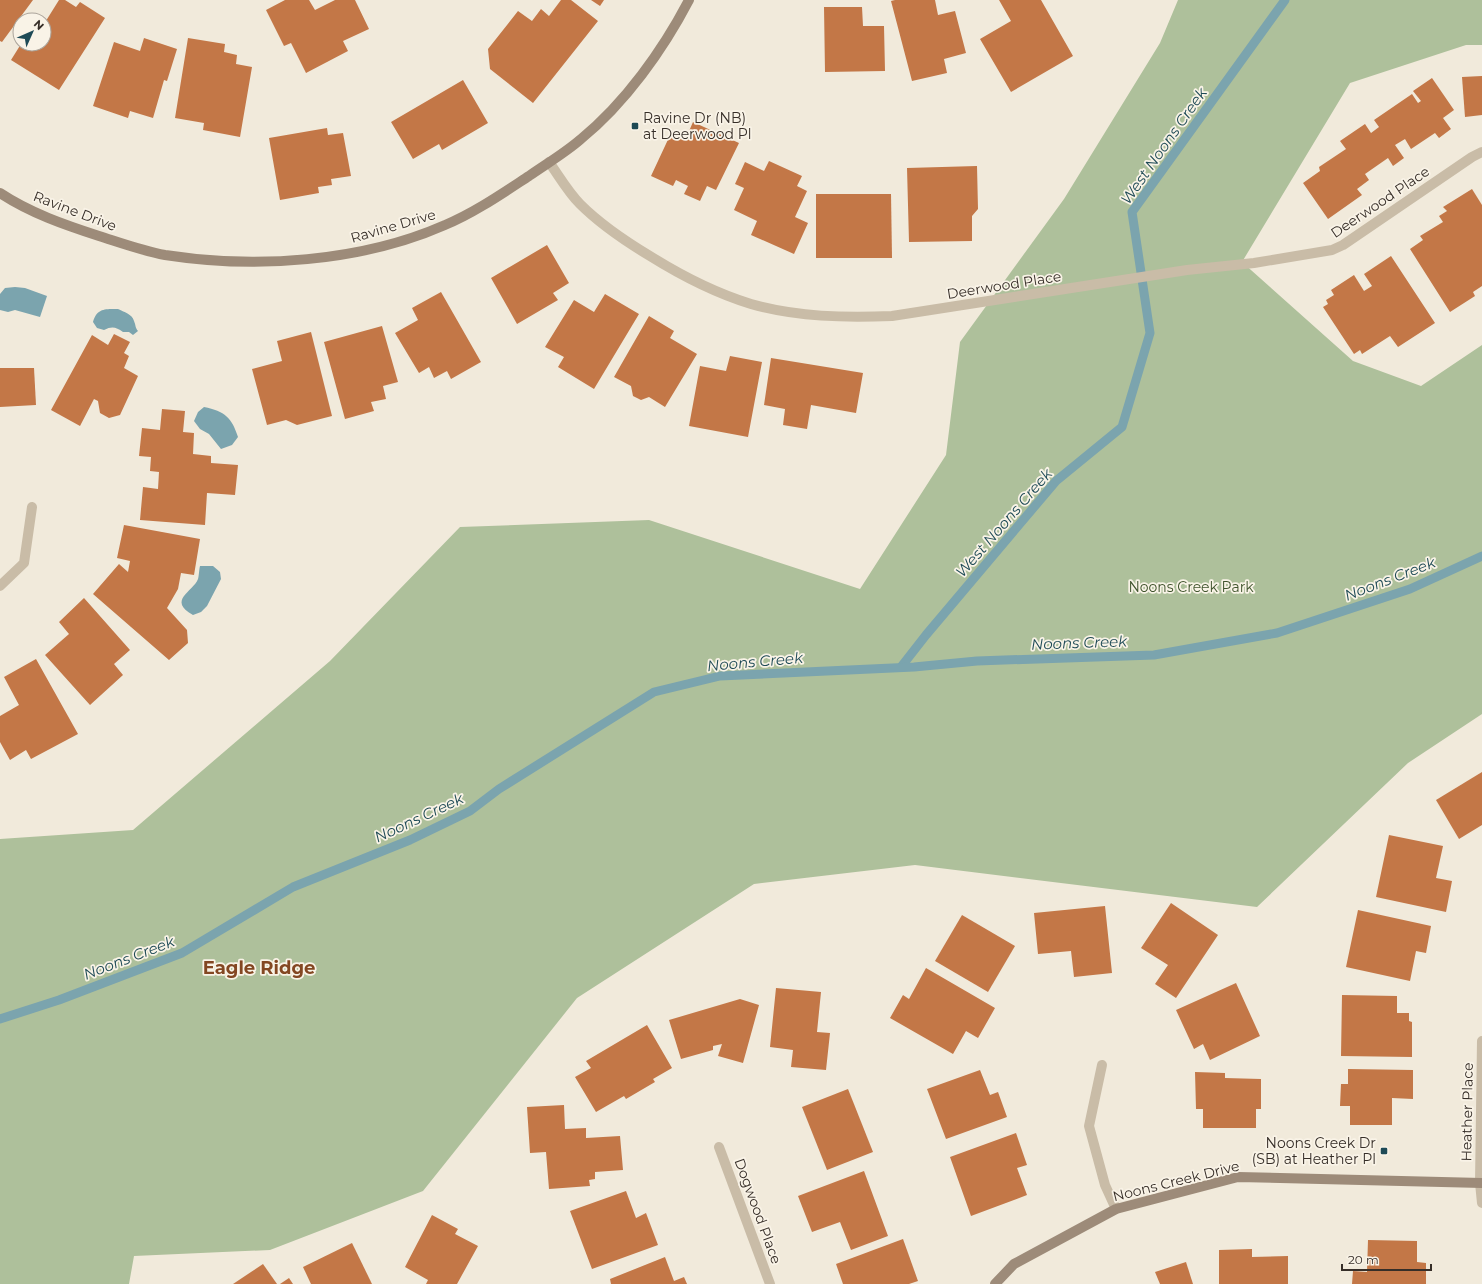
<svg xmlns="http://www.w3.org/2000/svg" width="1482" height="1284" viewBox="0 0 1482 1284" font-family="Montserrat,sans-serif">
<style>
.green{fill:#aec09b}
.water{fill:#7ba4ae}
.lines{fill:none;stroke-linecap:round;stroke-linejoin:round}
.stream{stroke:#7ba4ae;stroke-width:9}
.building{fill:#c37747}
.street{stroke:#c9bca7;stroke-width:10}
.secondary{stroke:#9d8b79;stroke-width:10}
.poi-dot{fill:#1e4a56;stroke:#f9f3e7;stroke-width:1.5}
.labels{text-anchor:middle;stroke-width:3.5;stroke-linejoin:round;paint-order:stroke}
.poi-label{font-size:14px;fill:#362e28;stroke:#f9f3e7;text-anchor:start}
.street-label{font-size:14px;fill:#362e28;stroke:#f9f3e7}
.park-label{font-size:14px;fill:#3f532c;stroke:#f9f3e7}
.water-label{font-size:15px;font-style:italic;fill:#1e4a56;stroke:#f9f3e7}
.district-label{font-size:18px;font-weight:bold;fill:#834722;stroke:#f9f3e7}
</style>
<rect width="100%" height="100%" fill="#f1eadb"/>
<path class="green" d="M 1178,0 L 1482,0 L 1482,45 L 1466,45 L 1350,83 L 1242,262 L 1353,361 L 1421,386 L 1482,345 L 1482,714 L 1408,763 L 1257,907 L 915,865 L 754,884 L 577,998 L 423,1191 L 270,1250 L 134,1256 L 129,1284 L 0,1284 L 0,839 L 133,830 L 330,661 L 460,527 L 649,520 L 860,589 L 946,455 L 960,342 L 1064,199 L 1160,43 Z"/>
<g class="water">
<path d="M 15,287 L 25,288 L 47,296 L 40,317 L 15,310 L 8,312 L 0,310 L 0,294 L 5,288 Z"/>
<path d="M 118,309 C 124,312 132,314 134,321 C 136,326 135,327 138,331 L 133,335 L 129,332 L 123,332 C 116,327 112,326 104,330 L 97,328 L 93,322 C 97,308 105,309 118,309 Z"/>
<path d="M 204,407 C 225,411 232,418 238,437 L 232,445 L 221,449 L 209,434 L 200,429 L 194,421 L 198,412 Z"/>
<path d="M 200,566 L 213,566 L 220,572 L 221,579 L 207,606 L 201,612 L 193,615 C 167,600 193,592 198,579 C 199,576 199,570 200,566 Z"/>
</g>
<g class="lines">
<g class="stream">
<path d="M 901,667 L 926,635 L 1056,481 L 1122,427 L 1150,333 L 1132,212 L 1285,0"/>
<path d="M 0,1019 L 59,1000 L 182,953 L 293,887 L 410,840 L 470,811 L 499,789 L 654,692 L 720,676 L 914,667 L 977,661 L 1154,655 L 1277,633 L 1410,589 L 1482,556"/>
</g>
</g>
<g class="building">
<path d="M 0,0 L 33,0 L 2,42 L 0,41 Z"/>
<path d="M 59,0 L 65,0 L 76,7 L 80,2 L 105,18 L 59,90 L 11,60 L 21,44 L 44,44 L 44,24 Z"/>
<path d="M 285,0 L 309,0 L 315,10 L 335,0 L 355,0 L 369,29 L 343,41 L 348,51 L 306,73 L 291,43 L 284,46 L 266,10 Z"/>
<path d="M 561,0 L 571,0 L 598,21 L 533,103 L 490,69 L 488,49 L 518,11 L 532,21 L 541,9 L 549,16 Z"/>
<path d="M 591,0 L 604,0 L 600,6 Z"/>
<path d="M 895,0 L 935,0 L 938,15 L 955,11 L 966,53 L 944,59 L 947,73 L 912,81 L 891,1 Z"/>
<path d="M 999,0 L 1041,0 L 1073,56 L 1011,92 L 980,39 L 1011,21 Z"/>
<path d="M 824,7 L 862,7 L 863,26 L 884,26 L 885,71 L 825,72 Z"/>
<path d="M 144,38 L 177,49 L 167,81 L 164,80 L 153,118 L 130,111 L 128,118 L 93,106 L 114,42 L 140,51 Z"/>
<path d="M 188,38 L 225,44 L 224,52 L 237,55 L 236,64 L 252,67 L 240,137 L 203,130 L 204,123 L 175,118 Z"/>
<path d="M 1482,76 L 1482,115 L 1465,117 L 1462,77 Z"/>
<path d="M 1432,78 L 1454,110 L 1443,118 L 1451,129 L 1439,138 L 1435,133 L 1411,149 L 1405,139 L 1395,145 L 1404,158 L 1393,166 L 1388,158 L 1365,174 L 1369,180 L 1357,189 L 1362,195 L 1328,219 L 1303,183 L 1320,171 L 1319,167 L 1346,149 L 1340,141 L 1365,124 L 1371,133 L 1379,127 L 1374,120 L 1412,94 L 1418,103 L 1421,101 L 1413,91 Z"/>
<path d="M 463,80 L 488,123 L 442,150 L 439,144 L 413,159 L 391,122 Z"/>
<path d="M 693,122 L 739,143 L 716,190 L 707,186 L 700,201 L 684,194 L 688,186 L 676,180 L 673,186 L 651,176 L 672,131 L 686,138 Z"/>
<path d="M 327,128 L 328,135 L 343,133 L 351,176 L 331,179 L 332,185 L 318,187 L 319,193 L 280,200 L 269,138 Z"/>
<path d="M 769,161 L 802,176 L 797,186 L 807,191 L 795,217 L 808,223 L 794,254 L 751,235 L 757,221 L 734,210 L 744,188 L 735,184 L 745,162 L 764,171 Z"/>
<path d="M 977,166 L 978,209 L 972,216 L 972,241 L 909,242 L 907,168 Z"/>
<path d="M 1472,189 L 1482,205 L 1482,286 L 1473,292 L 1475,296 L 1450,312 L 1410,249 L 1423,240 L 1420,236 L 1443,222 L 1439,216 L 1447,211 L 1443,207 Z"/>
<path d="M 816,194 L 891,194 L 892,258 L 816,258 Z"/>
<path d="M 547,245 L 569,283 L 553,293 L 558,300 L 517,324 L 491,278 Z"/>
<path d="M 1391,256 L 1435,323 L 1398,347 L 1390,336 L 1362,354 L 1360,350 L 1354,354 L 1323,307 L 1328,304 L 1326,300 L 1334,295 L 1331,290 L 1354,275 L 1364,291 L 1372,286 L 1364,274 Z"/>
<path d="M 441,292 L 481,362 L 451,379 L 447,371 L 434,378 L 429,367 L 419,373 L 395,333 L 418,320 L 412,308 Z"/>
<path d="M 605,294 L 639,314 L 594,389 L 558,367 L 564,357 L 545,347 L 574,300 L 594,312 Z"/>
<path d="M 649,316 L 674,331 L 670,338 L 697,354 L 665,407 L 649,397 L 641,400 L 633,396 L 631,386 L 614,377 Z"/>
<path d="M 382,326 L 398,382 L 383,386 L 386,399 L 371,402 L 374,411 L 345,419 L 324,342 Z"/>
<path d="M 311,332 L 332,416 L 297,425 L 286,420 L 267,425 L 252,369 L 282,361 L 277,341 Z"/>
<path d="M 114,334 L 130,342 L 124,353 L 129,356 L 124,368 L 138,376 L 120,415 L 109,418 L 100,413 L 98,401 L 94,399 L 80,426 L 51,410 L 92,335 L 108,345 Z"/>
<path d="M 730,356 L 762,362 L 748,437 L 689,426 L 700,366 L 726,371 Z"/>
<path d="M 771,358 L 863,373 L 856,413 L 811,405 L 807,429 L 783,425 L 785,409 L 764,405 Z"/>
<path d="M 0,368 L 34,368 L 36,405 L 0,407 Z"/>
<path d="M 162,409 L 185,411 L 183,432 L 194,433 L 193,454 L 211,456 L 211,463 L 238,465 L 235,495 L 207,493 L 205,525 L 140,520 L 143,487 L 158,489 L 159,472 L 150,471 L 151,457 L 139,456 L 142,428 L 160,430 Z"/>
<path d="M 124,525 L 200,539 L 194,575 L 181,573 L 178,589 L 167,608 L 187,630 L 188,643 L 169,660 L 93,594 L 119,564 L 128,572 L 130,561 L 117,558 Z"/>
<path d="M 84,598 L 130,650 L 114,664 L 123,675 L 90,705 L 45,655 L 69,634 L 59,622 Z"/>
<path d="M 36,659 L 78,734 L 31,759 L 26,750 L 10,760 L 0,742 L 0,716 L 19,705 L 4,677 Z"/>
<path d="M 1482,772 L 1482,825 L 1459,839 L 1436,800 Z"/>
<path d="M 1389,835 L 1443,846 L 1436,878 L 1452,881 L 1446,912 L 1376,897 Z"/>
<path d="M 1171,903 L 1218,935 L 1176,998 L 1155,984 L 1168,965 L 1141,948 Z"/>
<path d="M 1105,906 L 1112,973 L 1074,977 L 1071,951 L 1038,954 L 1034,913 Z"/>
<path d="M 1358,910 L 1431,926 L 1426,953 L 1416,951 L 1410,981 L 1346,967 Z"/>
<path d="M 962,915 L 1015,946 L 988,992 L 935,961 Z"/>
<path d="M 926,968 L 995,1008 L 978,1038 L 966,1031 L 953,1054 L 890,1018 L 903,995 L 909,999 Z"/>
<path d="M 1236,983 L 1260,1036 L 1210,1060 L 1203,1044 L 1194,1049 L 1176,1010 Z"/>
<path d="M 776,988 L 821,992 L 817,1032 L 830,1033 L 826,1070 L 791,1067 L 793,1050 L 770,1047 Z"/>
<path d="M 1342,995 L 1397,996 L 1397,1013 L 1409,1013 L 1409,1021 L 1412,1022 L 1412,1057 L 1341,1056 Z"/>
<path d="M 740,999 L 759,1005 L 743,1063 L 718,1056 L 722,1044 L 713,1046 L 713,1050 L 681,1059 L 669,1020 Z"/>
<path d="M 647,1025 L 672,1068 L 653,1079 L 655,1082 L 626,1099 L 624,1096 L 596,1112 L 575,1077 L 591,1068 L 586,1061 Z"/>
<path d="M 1348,1069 L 1413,1070 L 1413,1099 L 1392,1098 L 1392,1125 L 1350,1125 L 1350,1106 L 1340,1106 L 1341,1084 L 1348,1084 Z"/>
<path d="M 980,1070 L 990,1095 L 998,1092 L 1007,1117 L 946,1139 L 927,1089 Z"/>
<path d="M 1195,1072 L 1225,1073 L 1225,1078 L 1261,1079 L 1261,1109 L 1256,1109 L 1256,1128 L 1203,1128 L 1203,1109 L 1196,1109 Z"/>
<path d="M 848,1089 L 873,1152 L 827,1170 L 802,1107 Z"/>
<path d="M 564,1105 L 565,1129 L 586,1128 L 586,1138 L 620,1136 L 623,1170 L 595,1172 L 595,1179 L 589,1180 L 590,1186 L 549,1189 L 546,1152 L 530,1153 L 527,1107 Z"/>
<path d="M 1016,1133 L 1027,1165 L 1017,1168 L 1027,1195 L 971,1216 L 950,1157 Z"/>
<path d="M 864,1171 L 888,1236 L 851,1250 L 840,1222 L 812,1232 L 798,1196 Z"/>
<path d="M 626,1191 L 636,1218 L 646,1213 L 658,1245 L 592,1269 L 570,1211 Z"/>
<path d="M 432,1215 L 458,1229 L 455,1234 L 478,1246 L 457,1284 L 426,1284 L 428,1280 L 405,1267 Z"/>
<path d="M 903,1239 L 918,1281 L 909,1284 L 843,1284 L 836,1264 Z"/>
<path d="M 1368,1240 L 1417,1241 L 1417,1262 L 1426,1263 L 1426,1284 L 1352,1284 L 1353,1271 L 1367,1272 Z"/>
<path d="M 352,1243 L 372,1284 L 311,1284 L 303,1267 Z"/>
<path d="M 1252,1249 L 1252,1257 L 1288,1256 L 1288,1284 L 1219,1284 L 1219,1250 Z"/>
<path d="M 665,1257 L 674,1281 L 684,1277 L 687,1284 L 611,1284 L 610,1279 Z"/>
<path d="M 1186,1262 L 1193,1284 L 1160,1284 L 1155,1272 Z"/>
<path d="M 263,1264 L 277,1284 L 233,1284 Z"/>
<path d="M 289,1278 L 293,1284 L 280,1284 Z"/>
</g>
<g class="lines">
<g class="street">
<path d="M 549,162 C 559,176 568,192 580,204 C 600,224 625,241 650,256 C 682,276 715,293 751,304 C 797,317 845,318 892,316 L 1187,270 L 1254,263 L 1332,250 L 1343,245 L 1472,157 L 1482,152"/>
<path d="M 0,586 L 24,563 L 32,507"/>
<path d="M 1482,1041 L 1480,1183 L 1482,1203"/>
<path d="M 1102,1065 L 1089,1126 L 1105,1185 L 1116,1209"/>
<path d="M 719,1147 L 770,1284"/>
</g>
<g class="secondary">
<path d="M 0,193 C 30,213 65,225 99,236 C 121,243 143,251 165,255 C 255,269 361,262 445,225 C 474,213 503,193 529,176 C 546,164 565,153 581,139 C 625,103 663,50 689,0"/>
<path d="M 995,1284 L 1014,1264 L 1116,1209 L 1238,1177 L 1482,1183"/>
</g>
</g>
<g class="poi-dot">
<rect x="631" y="122" width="8" height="8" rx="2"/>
<rect x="1380" y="1147" width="8" height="8" rx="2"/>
</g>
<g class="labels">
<g class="poi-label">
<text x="643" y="123">Ravine Dr (NB)<tspan x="643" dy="16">at Deerwood Pl</tspan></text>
<text x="1376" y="1148" text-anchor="end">Noons Creek Dr<tspan x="1376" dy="16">(SB) at Heather Pl</tspan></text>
</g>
<g class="street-label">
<text transform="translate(1380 202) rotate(-34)" y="5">Deerwood Place</text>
<text transform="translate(75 211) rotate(21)" y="5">Ravine Drive</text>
<text transform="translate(393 226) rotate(-16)" y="5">Ravine Drive</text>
<text transform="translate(1004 285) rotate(-9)" y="5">Deerwood Place</text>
<text transform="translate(1467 1112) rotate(-89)" y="5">Heather Place</text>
<text transform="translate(1176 1181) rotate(-14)" y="5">Noons Creek Drive</text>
<text transform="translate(758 1211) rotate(70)" y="5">Dogwood Place</text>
</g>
<g class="park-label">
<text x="1191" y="592">Noons Creek Park</text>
</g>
<g class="water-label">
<text transform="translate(1164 146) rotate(-55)" y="5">West Noons Creek</text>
<text transform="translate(1004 523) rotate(-49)" y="5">West Noons Creek</text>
<text transform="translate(1390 579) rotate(-21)" y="5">Noons Creek</text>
<text transform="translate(1079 643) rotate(-2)" y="5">Noons Creek</text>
<text transform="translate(755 662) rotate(-5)" y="5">Noons Creek</text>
<text transform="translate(419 818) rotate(-25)" y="5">Noons Creek</text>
<text transform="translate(129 958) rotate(-21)" y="5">Noons Creek</text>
</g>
<g class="district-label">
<text x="259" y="974">Eagle Ridge</text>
</g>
</g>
<g transform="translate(32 32) rotate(45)"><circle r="19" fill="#f9f3e7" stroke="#aba49b"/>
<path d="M0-3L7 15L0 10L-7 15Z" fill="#1e4a56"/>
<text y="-6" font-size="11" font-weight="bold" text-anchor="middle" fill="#362e28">N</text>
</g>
<path d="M1342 1264v6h89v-6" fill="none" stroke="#362e28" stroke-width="2"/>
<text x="1348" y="1264" font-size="12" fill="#362e28" stroke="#f9f3e7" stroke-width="3" paint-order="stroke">20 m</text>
</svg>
